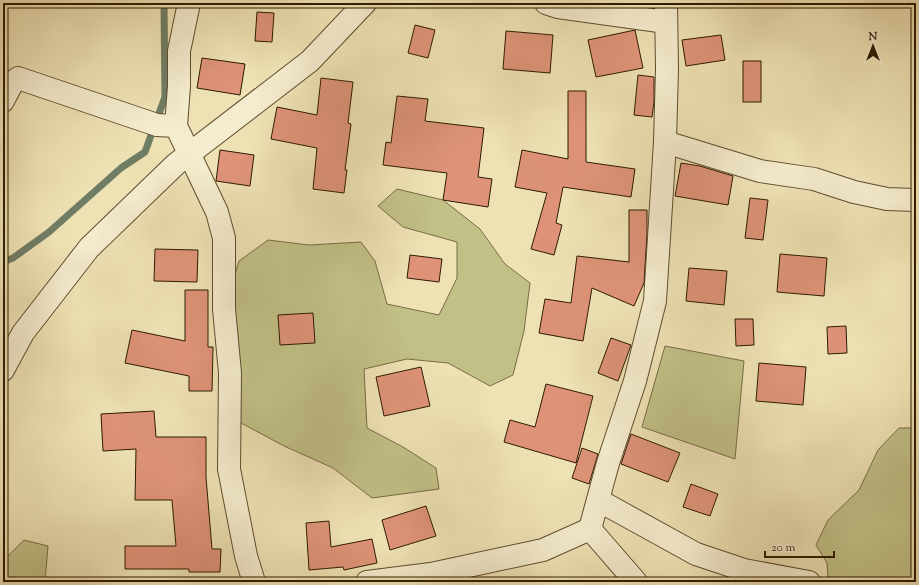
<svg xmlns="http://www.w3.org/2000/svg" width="919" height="585" viewBox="0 0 919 585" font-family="'Sorts Mill Goudy',serif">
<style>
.green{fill:#c1c087;stroke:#786d44}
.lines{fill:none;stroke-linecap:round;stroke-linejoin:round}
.stream{stroke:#707d65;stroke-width:7}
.building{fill:#de9378;stroke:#2f1a01}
.minor-casing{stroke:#5f4c2e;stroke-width:24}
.minor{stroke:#f4ecce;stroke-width:22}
</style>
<rect width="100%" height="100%" fill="#eee2b4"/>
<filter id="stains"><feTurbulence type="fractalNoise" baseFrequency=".005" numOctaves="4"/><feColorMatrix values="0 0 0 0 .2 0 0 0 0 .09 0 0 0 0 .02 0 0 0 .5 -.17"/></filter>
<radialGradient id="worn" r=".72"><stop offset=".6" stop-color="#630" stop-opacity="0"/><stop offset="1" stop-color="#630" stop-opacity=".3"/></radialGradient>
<g class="green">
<path d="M 397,189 L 443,200 L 480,229 L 505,264 L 530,283 L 524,331 L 513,375 L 490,386 L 448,363 L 407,359 L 364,369 L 367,428 L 403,447 L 436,468 L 439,489 L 372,498 L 333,468 L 284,446 L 241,423 L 230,386 L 224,309 L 239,261 L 268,240 L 309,245 L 361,242 L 375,261 L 387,304 L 439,315 L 457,278 L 457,242 L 403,227 L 378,206 Z"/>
<path d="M 665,346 L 744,361 L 735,459 L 642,427 Z"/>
<path d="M 899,428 L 916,428 L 916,582 L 857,582 L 828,577 L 827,563 L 816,545 L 828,520 L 859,490 L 878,450 Z"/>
<path d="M 24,540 L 48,546 L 45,582 L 3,582 L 3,561 Z"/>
</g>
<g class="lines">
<path class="stream" d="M 3,262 L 13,258 L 49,232 L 121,168 L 145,152 L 165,97 L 164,3"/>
</g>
<g class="building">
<path d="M 257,12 L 274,13 L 272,42 L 255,41 Z"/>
<path d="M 415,25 L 435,30 L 428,58 L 408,53 Z"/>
<path d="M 635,30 L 643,68 L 596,77 L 588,40 Z"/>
<path d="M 506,31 L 553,35 L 550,73 L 503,69 Z"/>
<path d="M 721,35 L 725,60 L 686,66 L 682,40 Z"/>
<path d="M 202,58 L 245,64 L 240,95 L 197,88 Z"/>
<rect x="743" y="61" width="18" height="41"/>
<path d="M 638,75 L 654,77 L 654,102 L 652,117 L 634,115 Z"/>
<path d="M 321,78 L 353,82 L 348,123 L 351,124 L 345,170 L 347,170 L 344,193 L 313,189 L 317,148 L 271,139 L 277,107 L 317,115 Z"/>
<path d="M 568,91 L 586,91 L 586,162 L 635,169 L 631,197 L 563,187 L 556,223 L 562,225 L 554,255 L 531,249 L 547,193 L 515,187 L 522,150 L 568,159 Z"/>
<path d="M 397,96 L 428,99 L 425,121 L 484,128 L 478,177 L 492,179 L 488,207 L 443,200 L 447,173 L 383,165 L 386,142 L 391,143 Z"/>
<path d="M 220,150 L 254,155 L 250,186 L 216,181 Z"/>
<path d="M 681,163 L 700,166 L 733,176 L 728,205 L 675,196 Z"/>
<path d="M 750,198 L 768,200 L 763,240 L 745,238 Z"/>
<path d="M 629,210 L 647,210 L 647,234 L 644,283 L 634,306 L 592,288 L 583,341 L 539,333 L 545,299 L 571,303 L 577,256 L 629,262 Z"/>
<path d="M 155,249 L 198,250 L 197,282 L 154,281 Z"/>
<path d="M 780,254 L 827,258 L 824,296 L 777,292 Z"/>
<path d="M 410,255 L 442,259 L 439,282 L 407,278 Z"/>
<path d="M 689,268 L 727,271 L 724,305 L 686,301 Z"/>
<path d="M 185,290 L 208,290 L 208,347 L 213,347 L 212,391 L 189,391 L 189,376 L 125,363 L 132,330 L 185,341 Z"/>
<path d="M 313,313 L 315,343 L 280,345 L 278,315 Z"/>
<path d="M 735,319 L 753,319 L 754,345 L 736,346 Z"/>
<path d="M 846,326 L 847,353 L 828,354 L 827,327 Z"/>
<path d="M 611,338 L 631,345 L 618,381 L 598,373 Z"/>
<path d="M 759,363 L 806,367 L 803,405 L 756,401 Z"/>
<path d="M 421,367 L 430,406 L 384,416 L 376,377 Z"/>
<path d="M 546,384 L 593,396 L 576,463 L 504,442 L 510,420 L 535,427 Z"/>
<path d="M 154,411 L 156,437 L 206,437 L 206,477 L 212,549 L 221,549 L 220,572 L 189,572 L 189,569 L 125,569 L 125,546 L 176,546 L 172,500 L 135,500 L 136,449 L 103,451 L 101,414 Z"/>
<path d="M 631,434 L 680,453 L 668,482 L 621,464 Z"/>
<path d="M 582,448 L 598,454 L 589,484 L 572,478 Z"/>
<path d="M 691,484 L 718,494 L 710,516 L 683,507 Z"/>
<path d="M 426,506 L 436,536 L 390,550 L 382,520 Z"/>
<path d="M 329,521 L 331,547 L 372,539 L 377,563 L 344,570 L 343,567 L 309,570 L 306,523 Z"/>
</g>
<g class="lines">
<g class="minor-casing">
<g id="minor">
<path d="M 189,3 L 179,51 L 179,86 L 176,126 L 217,212 L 224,238 L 224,309 L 230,373 L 229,469 L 246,556 L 254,582"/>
<path d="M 546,3 L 558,7 L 666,22"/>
<path d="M 3,101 L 13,82 L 18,78 L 157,125 L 176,126"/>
<path d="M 665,142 L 760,171 L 814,179 L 854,192 L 887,199 L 916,200"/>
<path d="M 3,370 L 23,333 L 89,248 L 176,164 L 310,61 L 365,3"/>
<path d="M 598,500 L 696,554 L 744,570 L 809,582"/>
<path d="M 590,529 L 608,463 L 635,381 L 655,301 L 665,142 L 667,69 L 666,3"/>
<path d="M 590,529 L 636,582"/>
<path d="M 367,582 L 431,574 L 543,550 L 590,529"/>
</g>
</g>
<use href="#minor" class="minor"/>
</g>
<rect width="919" height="585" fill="none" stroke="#eee2b4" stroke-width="16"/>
<rect x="4" y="4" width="911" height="577" fill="none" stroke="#2f1a01" stroke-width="2"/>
<rect x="8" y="8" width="903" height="569" fill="none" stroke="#2f1a01"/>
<g transform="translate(873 46)" stroke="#f4ecce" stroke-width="3" paint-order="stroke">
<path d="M0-3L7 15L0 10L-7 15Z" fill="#2f1a01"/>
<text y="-6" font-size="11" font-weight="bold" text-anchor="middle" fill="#2f1a01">N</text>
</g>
<path d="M765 551v6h69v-6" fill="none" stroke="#2f1a01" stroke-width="2"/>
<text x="771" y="551" font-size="12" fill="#2f1a01" stroke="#f4ecce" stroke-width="3" paint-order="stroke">20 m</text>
<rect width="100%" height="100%" filter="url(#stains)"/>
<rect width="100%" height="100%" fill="url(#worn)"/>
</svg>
